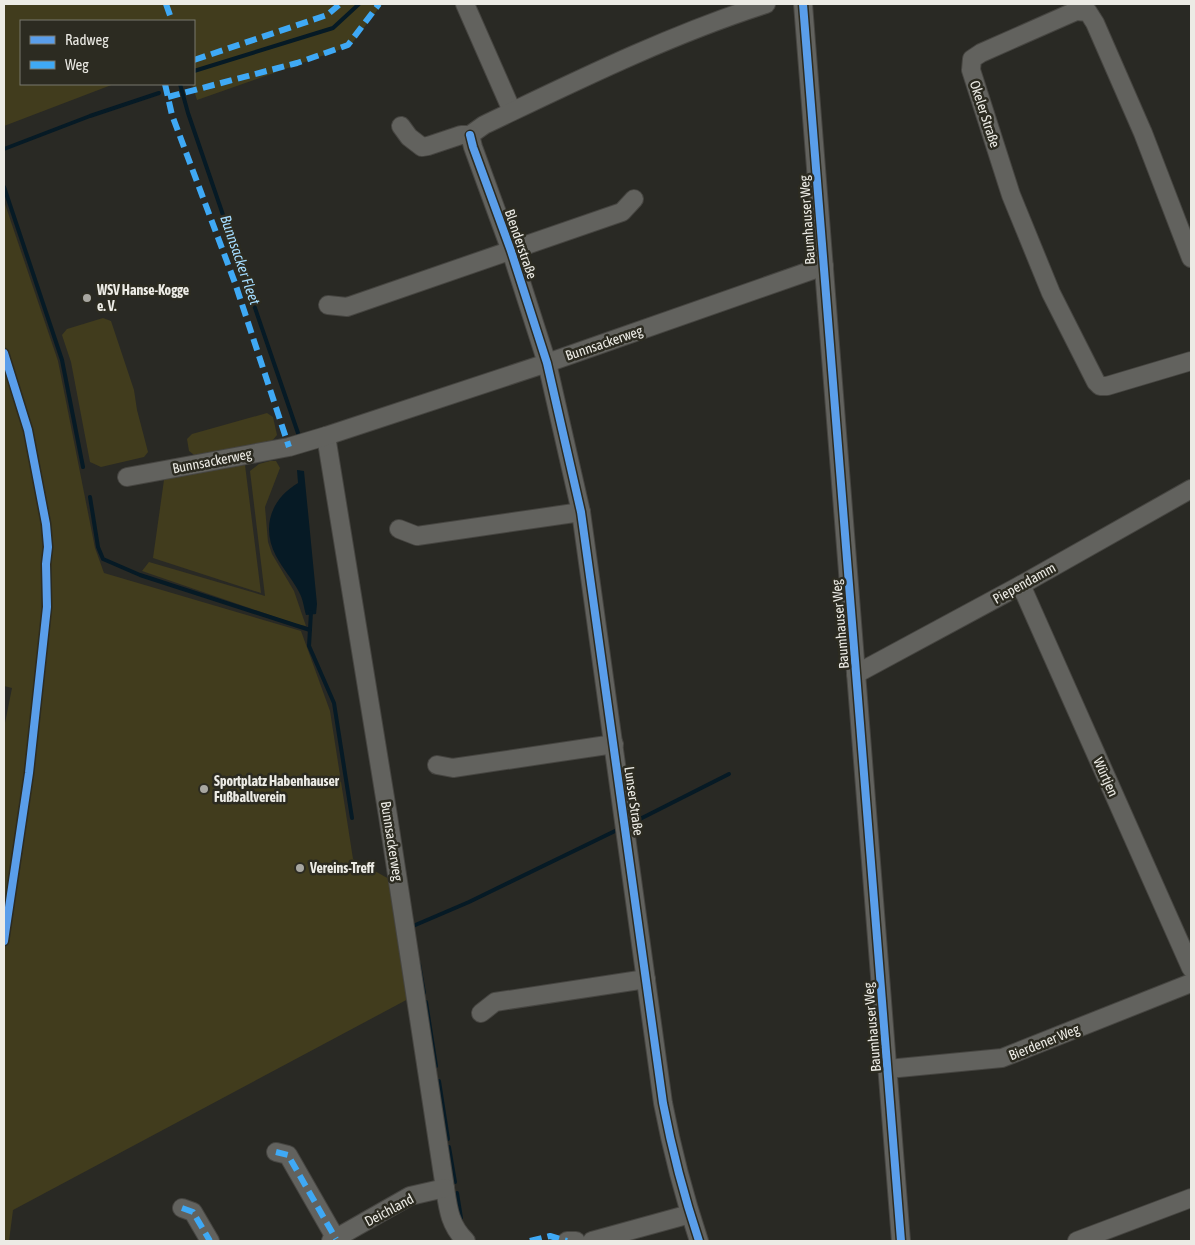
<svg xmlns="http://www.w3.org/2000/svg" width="1195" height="1245" viewBox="0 0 1195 1245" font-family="'Asap Condensed',sans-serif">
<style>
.green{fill:#413c1d}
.water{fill:#061a25}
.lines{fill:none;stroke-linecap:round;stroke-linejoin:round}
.stream{stroke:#061a25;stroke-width:4}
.minor-casing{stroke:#464541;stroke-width:20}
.minor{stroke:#62625e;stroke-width:18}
.quiet{stroke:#3fa9f5;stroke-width:6;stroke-dasharray:12 6;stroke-linecap:butt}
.cycleway-casing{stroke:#2c2b21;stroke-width:11}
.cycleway{stroke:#5a9eea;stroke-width:8}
.poi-dot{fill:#a8a7a1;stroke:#2c2b21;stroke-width:2}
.labels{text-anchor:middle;stroke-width:5;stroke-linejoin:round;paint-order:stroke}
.street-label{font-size:14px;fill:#ecebe5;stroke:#2c2b21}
.poi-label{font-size:14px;font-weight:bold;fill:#ecebe5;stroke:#2c2b21;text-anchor:start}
.water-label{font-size:15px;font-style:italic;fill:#a4dcff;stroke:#2c2b21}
</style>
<rect width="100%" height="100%" fill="#292924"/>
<g class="green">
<path d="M 4,4 L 382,4 L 350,46 L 197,100 L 192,84 L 194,84 L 194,21 L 21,21 L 21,84 L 114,84 L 4,126 Z"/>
<path d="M 4,201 L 58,361 L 95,548 L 104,573 L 301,631 L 330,711 L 353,859 L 391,880 L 410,998 L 13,1210 L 9,1241 L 4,1241 L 4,728 L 12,688 L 4,686 C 4,632 6,578 4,524 Z"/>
<path d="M 103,318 L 111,321 L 134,390 L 137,410 L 148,452 L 144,457 L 101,467 L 90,462 L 71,362 L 62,335 L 67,329 Z"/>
<path d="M 267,413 L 273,417 L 277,435 L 272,441 L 198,458 L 189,451 L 187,439 L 192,434 Z"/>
<path d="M 270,461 L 276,461 L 280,468 L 265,507 L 268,542 L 272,554 L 294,591 L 306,626 L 296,624 L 142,571 L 149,562 L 265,596 L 250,471 L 259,464 Z"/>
<path d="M 245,465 L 261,593 L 153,558 L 164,480 L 168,476 L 174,474 Z"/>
</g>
<path class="water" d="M 297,470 L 304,471 L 317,604 L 316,614 L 306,615 C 304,608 303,599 299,592 C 293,580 283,569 276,556 C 261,527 271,499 298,483 Z"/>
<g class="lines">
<g class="stream">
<path d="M 194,71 L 333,28 L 359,4"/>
<path d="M 180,84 L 188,113 L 299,436"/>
<path d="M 4,149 L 90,116 L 159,93"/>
<path d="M 4,187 L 62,360 L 83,467"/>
<path d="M 90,497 L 98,547 L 103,559 L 140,575 L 310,630"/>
<path d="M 311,612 L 309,646 L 334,703 L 352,818"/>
<path d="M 636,821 L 729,774"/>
<path d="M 413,926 L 469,902 L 615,831"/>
<path d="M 419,964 L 424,993"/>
<path d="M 426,1002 L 436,1066"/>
<path d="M 439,1081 L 448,1139"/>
<path d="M 449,1147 L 455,1182"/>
<path d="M 457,1193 L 461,1218"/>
</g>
<g class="minor-casing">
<g id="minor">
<path d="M 465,4 L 512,111"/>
<path d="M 803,4 L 901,1241"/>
<path d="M 401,126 L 409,137 L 422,147 L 428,146 L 461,135 L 470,135 L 484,125 C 576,81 669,35 766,4"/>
<path d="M 470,135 L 473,147 L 511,251 L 547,363 L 581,512 L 663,1103 C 672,1150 684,1196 699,1241"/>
<path d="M 1191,258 L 1143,133 L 1095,23 L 1088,12 L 1076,11 L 981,53 L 972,59 L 971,70 L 1011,195 L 1051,293 L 1096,382 L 1100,386 L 1107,386 L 1191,361"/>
<path d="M 328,305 L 347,307 L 622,212 L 634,199"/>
<path d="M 326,436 L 388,816 L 445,1188 C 448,1209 450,1226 466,1241"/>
<path d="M 127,477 L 289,447 L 326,436 L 547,363 L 824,266"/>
<path d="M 399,529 L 417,536 L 581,512"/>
<path d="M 1021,585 L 1191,968"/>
<path d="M 856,674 L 1021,585 L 1191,489"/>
<path d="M 437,765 L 453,768 L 614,744"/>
<path d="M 481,1013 L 495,1002 L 646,979"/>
<path d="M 888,1069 L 1002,1058 L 1191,983"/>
<path d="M 276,1152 L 288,1155 L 336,1239"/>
<path d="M 182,1208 L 193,1212 L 210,1241"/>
<path d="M 331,1241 L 410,1196 L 445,1188"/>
<path d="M 567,1241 L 576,1241"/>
<path d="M 592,1241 L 690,1214"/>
<path d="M 1077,1241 L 1191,1198"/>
</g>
</g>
<use href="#minor" class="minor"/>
<g class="quiet">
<path d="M 166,4 L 172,21"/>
<path d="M 194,60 L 327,15 L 340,4"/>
<path d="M 165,84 L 172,115 L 235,283 L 289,447"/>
<path d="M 168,97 L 297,63 L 348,45 L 379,4"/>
<path d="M 276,1152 L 288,1155 L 336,1239"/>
<path d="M 182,1208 L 193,1212 L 210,1241"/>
<path d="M 530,1241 L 550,1236 L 567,1241"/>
</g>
<g class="cycleway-casing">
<g id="cycleway">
<path d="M 803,4 L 901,1241"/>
<path d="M 470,135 L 473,147 L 511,251 L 547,363 L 581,512 L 663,1103 C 672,1150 684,1196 699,1241"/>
<path d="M 4,353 L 28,430 L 46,524 L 48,547 L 46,564 L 47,607 L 29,773 L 4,941"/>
</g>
</g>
<use href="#cycleway" class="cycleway"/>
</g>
<g class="poi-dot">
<circle cx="87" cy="298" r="5"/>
<circle cx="204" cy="789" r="5"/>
<circle cx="300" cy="868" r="5"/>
</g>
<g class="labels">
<g class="street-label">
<text transform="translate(985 114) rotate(72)" y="5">Okeler Straße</text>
<text transform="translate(807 220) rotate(-94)" y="5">Baumhauser Weg</text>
<text transform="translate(521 244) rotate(71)" y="5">Blenderstraße</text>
<text transform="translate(604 343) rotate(-19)" y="5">Bunnsackerweg</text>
<text transform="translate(212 461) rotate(-11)" y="5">Bunnsackerweg</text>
<text transform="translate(1024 583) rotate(-29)" y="5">Piependamm</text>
<text transform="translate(840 624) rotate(-95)" y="5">Baumhauser Weg</text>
<text transform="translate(1106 777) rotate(66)" y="5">Würtjen</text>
<text transform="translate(634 801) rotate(82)" y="5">Lunser Straße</text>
<text transform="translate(392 841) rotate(81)" y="5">Bunnsackerweg</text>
<text transform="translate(872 1027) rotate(-95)" y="5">Baumhauser Weg</text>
<text transform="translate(1044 1042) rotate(-22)" y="5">Bierdener Weg</text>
<text transform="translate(389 1210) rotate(-28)" y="5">Deichland</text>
</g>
<g class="poi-label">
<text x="97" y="295">WSV Hanse-Kogge<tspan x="97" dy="16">e. V.</tspan></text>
<text x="214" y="786">Sportplatz Habenhauser<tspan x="214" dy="16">Fußballverein</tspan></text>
<text x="310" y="873">Vereins-Treff</text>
</g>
<g class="water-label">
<text transform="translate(240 260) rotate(71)" y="5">Bunnsacker Fleet</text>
</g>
</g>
<rect width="1195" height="1245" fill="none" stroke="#ecebe5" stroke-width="10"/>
<rect x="20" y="20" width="175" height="65" fill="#2c2b21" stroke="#79786f"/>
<rect x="30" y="36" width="25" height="8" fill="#5a9eea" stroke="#79786f"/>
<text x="65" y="45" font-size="15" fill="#ecebe5">Radweg</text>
<rect x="30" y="61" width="25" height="8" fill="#3fa9f5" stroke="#79786f"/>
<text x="65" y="70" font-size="15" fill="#ecebe5">Weg</text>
</svg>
